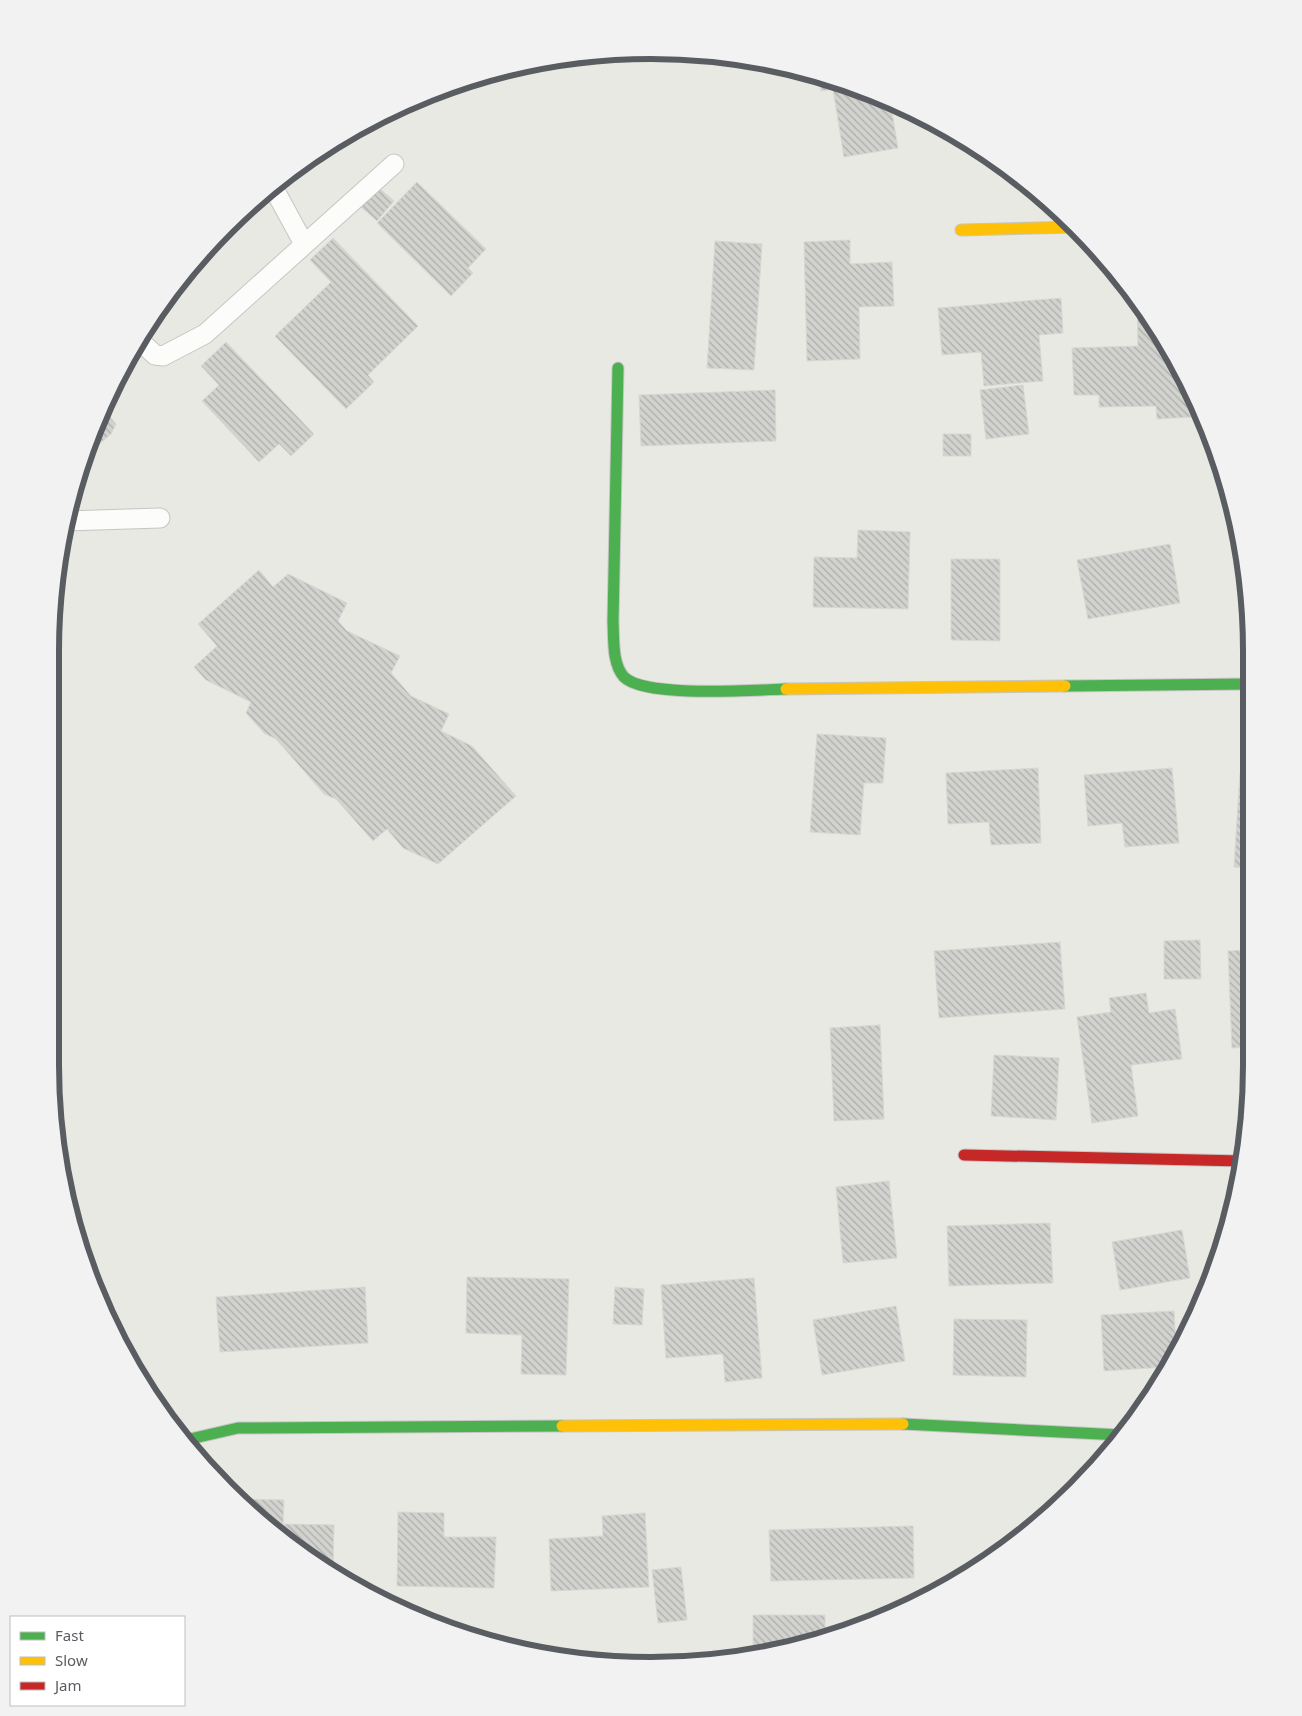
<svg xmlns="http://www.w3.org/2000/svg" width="1302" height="1716" viewBox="0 0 1302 1716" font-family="'Noto Sans',sans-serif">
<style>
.building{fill:url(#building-back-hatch);stroke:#d8d7d3}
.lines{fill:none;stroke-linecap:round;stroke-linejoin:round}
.lane-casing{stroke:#c5c6c4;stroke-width:21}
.fast-casing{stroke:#c6c6c5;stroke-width:13}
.slow-casing{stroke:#c6c6c5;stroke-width:13}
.jam-casing{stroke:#c6c6c5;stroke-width:13}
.lane{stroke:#fcfcfb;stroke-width:19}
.fast{stroke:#4caf50;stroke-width:11}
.slow{stroke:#ffc107;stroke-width:11}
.jam{stroke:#c62828;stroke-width:11}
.rim{fill:none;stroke:#595c61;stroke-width:6}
</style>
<defs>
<pattern id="building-back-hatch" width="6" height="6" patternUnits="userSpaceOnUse" patternTransform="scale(1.25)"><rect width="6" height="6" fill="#d2d2cf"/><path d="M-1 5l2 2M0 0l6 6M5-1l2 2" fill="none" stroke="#adaeab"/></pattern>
</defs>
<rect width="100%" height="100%" fill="#e9e9e4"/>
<g class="building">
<path d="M 818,77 L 881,96 L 890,101 L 898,148 L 844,157 L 833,89 L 821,91 Z"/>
<path d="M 943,129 L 963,140 L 943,140 Z"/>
<path d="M 417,182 L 486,249 L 468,268 L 473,273 L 451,296 L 377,223 Z"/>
<path d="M 379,188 L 394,201 L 377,221 L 361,207 Z"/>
<path d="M 333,238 L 418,326 L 368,375 L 374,382 L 346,409 L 275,336 L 331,282 L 310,260 Z"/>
<path d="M 850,240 L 850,264 L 892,262 L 894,306 L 859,307 L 860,359 L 807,361 L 804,242 Z"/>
<path d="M 715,241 L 762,244 L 754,370 L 707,368 Z"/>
<path d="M 1061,298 L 1063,333 L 1039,335 L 1043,381 L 984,386 L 981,352 L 942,355 L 938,308 Z"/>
<path d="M 1137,300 L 1151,317 L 1191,393 L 1192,417 L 1157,419 L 1156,406 L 1099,407 L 1099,395 L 1074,395 L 1072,348 L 1138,346 Z"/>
<path d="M 226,342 L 314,434 L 291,456 L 279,444 L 259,462 L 202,401 L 219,385 L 201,366 Z"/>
<path d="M 118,375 L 128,380 L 107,398 L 112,385 Z"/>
<path d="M 1023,385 L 1029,434 L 986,439 L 980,390 Z"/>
<path d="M 775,390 L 776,441 L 641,446 L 639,395 Z"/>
<path d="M 103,409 L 116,424 L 111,434 L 85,456 Z"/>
<rect x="943" y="434" width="28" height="22"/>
<path d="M 858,530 L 910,532 L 908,609 L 813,607 L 814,557 L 857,558 Z"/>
<path d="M 1170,544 L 1180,603 L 1088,619 L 1077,560 Z"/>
<path d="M 951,559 L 1000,559 L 1000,641 L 951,640 Z"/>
<path d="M 259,570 L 273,587 L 288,574 L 347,603 L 338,621 L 347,631 L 400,656 L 391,673 L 411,696 L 449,714 L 441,731 L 472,746 L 516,796 L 438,864 L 403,848 L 387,829 L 373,841 L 336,799 L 324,794 L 276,739 L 264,733 L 246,713 L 251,702 L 206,680 L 194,667 L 217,646 L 198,624 Z"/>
<path d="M 817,734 L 886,738 L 883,783 L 864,783 L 860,835 L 810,832 Z"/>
<path d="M 1038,768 L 1041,843 L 991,845 L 989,822 L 948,824 L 946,773 Z"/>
<path d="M 1172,768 L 1179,843 L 1125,847 L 1122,823 L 1088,826 L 1084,775 Z"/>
<path d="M 1240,773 L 1247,774 L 1247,868 L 1234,867 Z"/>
<path d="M 1200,940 L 1201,979 L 1164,979 L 1164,941 Z"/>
<path d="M 1060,942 L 1065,1009 L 939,1018 L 934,951 Z"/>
<path d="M 1247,950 L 1247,1047 L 1232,1048 L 1228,951 Z"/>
<path d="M 1146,993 L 1149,1013 L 1175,1009 L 1182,1059 L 1131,1065 L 1138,1116 L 1092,1123 L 1077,1017 L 1111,1012 L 1109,998 Z"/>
<path d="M 880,1025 L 884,1119 L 834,1121 L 830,1028 Z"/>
<path d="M 994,1055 L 1059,1058 L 1056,1120 L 991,1116 Z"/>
<path d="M 889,1181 L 897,1258 L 843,1263 L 836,1187 Z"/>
<path d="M 1050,1223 L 1053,1283 L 949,1286 L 947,1226 Z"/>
<path d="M 1182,1230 L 1190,1278 L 1120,1290 L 1112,1242 Z"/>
<path d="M 1219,1233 L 1226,1233 L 1220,1259 Z"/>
<path d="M 467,1277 L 569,1279 L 566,1375 L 521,1374 L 522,1335 L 466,1333 Z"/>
<path d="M 754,1278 L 762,1378 L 725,1382 L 723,1354 L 666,1358 L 661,1285 Z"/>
<path d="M 365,1287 L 368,1343 L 220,1352 L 216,1297 Z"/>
<path d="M 615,1287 L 644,1289 L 642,1325 L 613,1324 Z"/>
<path d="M 896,1306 L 905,1361 L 822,1375 L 813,1320 Z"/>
<path d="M 1174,1311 L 1176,1348 L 1166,1367 L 1104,1371 L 1101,1315 Z"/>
<path d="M 954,1319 L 1027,1320 L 1026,1377 L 953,1375 Z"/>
<path d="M 238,1499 L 284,1500 L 283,1524 L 334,1525 L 333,1569 L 255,1517 Z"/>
<path d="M 398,1512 L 444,1513 L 444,1537 L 496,1537 L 494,1588 L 397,1586 Z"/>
<path d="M 645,1513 L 649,1587 L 551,1591 L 549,1539 L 603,1536 L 602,1516 Z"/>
<path d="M 913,1526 L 914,1578 L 771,1581 L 769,1530 Z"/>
<path d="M 681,1567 L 687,1620 L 658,1623 L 652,1570 Z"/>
<path d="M 753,1615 L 825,1615 L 825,1638 L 753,1652 Z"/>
</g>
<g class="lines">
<g class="lane-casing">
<g id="lane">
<path d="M 273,187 L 304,244"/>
<path d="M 140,341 L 155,355 L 163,356 L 205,334 L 394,164"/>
<path d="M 66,521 L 160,518"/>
</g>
</g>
<g class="fast-casing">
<g id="fast">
<path d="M 618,368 L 613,622 C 614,639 612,664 624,677 C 645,698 754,690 786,689"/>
<path d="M 1065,686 L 1247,684"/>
<path d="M 903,1424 L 1121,1435"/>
<path d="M 185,1443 L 190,1439 L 238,1428 L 562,1426"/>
</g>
</g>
<g class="slow-casing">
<g id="slow">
<path d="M 961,230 L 1077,227"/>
<path d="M 786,689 L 1065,686"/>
<path d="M 562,1426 L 903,1424"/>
</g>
</g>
<g class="jam-casing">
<path id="jam" d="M 964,1155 L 1243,1161"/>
</g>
<use href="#lane" class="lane"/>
<use href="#fast" class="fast"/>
<use href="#slow" class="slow"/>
<use href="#jam" class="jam"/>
</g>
<path d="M0 0H1302V1716H0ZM651 59H651A592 592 0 0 1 1243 651V1065A592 592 0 0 1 651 1657H651A592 592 0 0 1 59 1065V651A592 592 0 0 1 651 59Z" fill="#f2f2f2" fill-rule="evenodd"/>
<path class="rim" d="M651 59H651A592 592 0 0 1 1243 651V1065A592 592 0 0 1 651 1657H651A592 592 0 0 1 59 1065V651A592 592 0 0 1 651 59Z"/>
<rect x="10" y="1616" width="175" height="90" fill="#ffffff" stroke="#bdbec0"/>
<rect x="20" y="1632" width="25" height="8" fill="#4caf50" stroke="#bdbec0"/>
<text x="55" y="1641" font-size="15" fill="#595c61">Fast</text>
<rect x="20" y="1657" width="25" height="8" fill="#ffc107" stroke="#bdbec0"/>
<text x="55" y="1666" font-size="15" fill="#595c61">Slow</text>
<rect x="20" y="1682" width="25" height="8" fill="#c62828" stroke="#bdbec0"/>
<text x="55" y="1691" font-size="15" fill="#595c61">Jam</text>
</svg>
